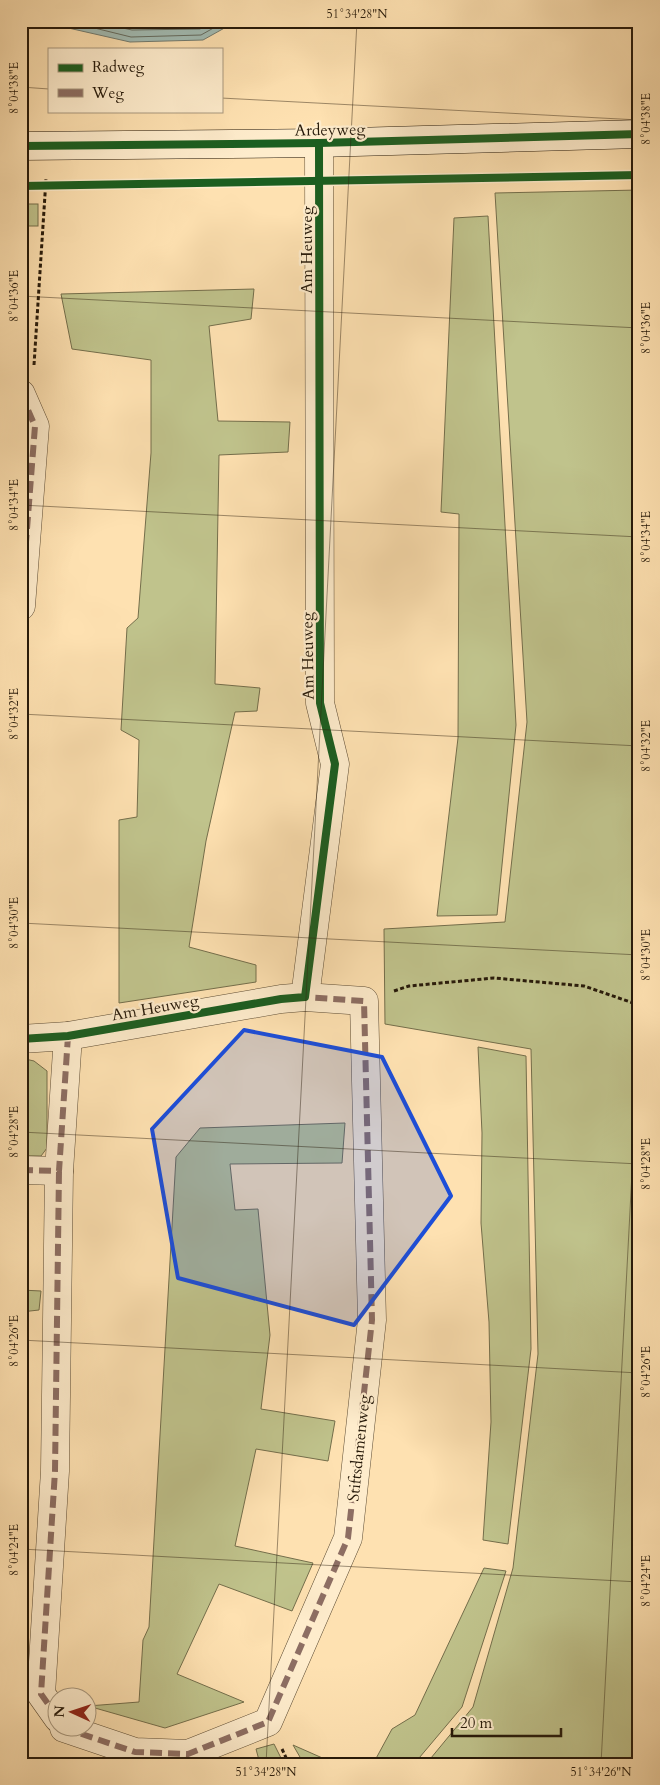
<svg xmlns="http://www.w3.org/2000/svg" width="660" height="1785" viewBox="0 0 660 1785" font-family="Cardo,serif">
<style>
.green{fill:#c0c38c;stroke:#746e4b}
.water{fill:#a2bcb4;stroke:#717b70}
.lines{fill:none;stroke-linecap:round;stroke-linejoin:round}
.shore{stroke:#646b5f;stroke-width:1}
.street-casing{stroke:#5d4c34;stroke-width:29}
.secondary-casing{stroke:#271a0a;stroke-width:29}
.path{stroke:#271a0a;stroke-width:3;stroke-dasharray:4 2.5;stroke-linecap:butt}
.street{stroke:#feeccc;stroke-width:28}
.secondary{stroke:#feeccc;stroke-width:28}
.quiet{stroke:#8d6e63;stroke-width:6;stroke-dasharray:12 6;stroke-linecap:butt}
.cycleway-casing{stroke:#feeccc;stroke-width:11}
.cycleway{stroke:#1b5e20;stroke-width:8}
.marked{fill:#1d4ed8;fill-opacity:0.2;stroke:#1d4ed8;stroke-width:4;stroke-linejoin:round}
.ticks{fill:none;stroke:#271a0a;stroke-width:1;stroke-opacity:0.45}
.labels{text-anchor:middle;stroke-width:4.5;stroke-linejoin:round;paint-order:stroke}
.street-label{font-size:16px;fill:#271a0a;stroke:#feeccc}
.neatline{fill:none;stroke:#271a0a;stroke-width:2}
.ticks-label{font-size:12px;text-anchor:middle;fill:#271a0a}
</style>
<rect width="100%" height="100%" fill="#fee1b1"/>
<filter id="stains"><feTurbulence type="fractalNoise" baseFrequency=".004" numOctaves="4"/><feColorMatrix values="0 0 0 0 .2 0 0 0 0 .09 0 0 0 0 .02 0 0 0 .5 -.17"/></filter>
<radialGradient id="worn" r=".72"><stop offset=".6" stop-color="#630" stop-opacity="0"/><stop offset="1" stop-color="#630" stop-opacity=".3"/></radialGradient>
<g class="green">
<path d="M 639,190 L 639,1764 L 426,1764 L 473,1707 L 513,1568 L 538,1354 L 531,1049 L 385,1024 L 384,929 L 505,922 L 527,722 L 495,193 Z"/>
<rect x="21" y="204" width="17" height="22"/>
<path d="M 488,216 L 516,725 L 497,915 L 437,916 L 458,738 L 459,514 L 441,512 L 454,218 Z"/>
<path d="M 254,289 L 251,319 L 209,326 L 218,421 L 290,422 L 288,452 L 219,455 L 215,684 L 260,688 L 257,711 L 235,712 L 206,841 L 189,947 L 256,965 L 256,982 L 119,1003 L 119,820 L 137,817 L 139,740 L 121,730 L 127,628 L 138,618 L 151,453 L 151,360 L 72,349 L 61,294 Z"/>
<path d="M 478,1047 L 526,1056 L 531,1349 L 508,1544 L 483,1540 L 491,1422 L 489,1322 L 481,1223 L 482,1133 Z"/>
<path d="M 21,1058 L 34,1061 L 47,1071 L 47,1148 L 41,1156 L 21,1156 Z"/>
<path d="M 345,1123 L 342,1163 L 230,1164 L 235,1210 L 258,1209 L 270,1335 L 261,1409 L 335,1421 L 328,1461 L 256,1449 L 235,1546 L 313,1563 L 292,1611 L 219,1584 L 177,1674 L 244,1702 L 165,1728 L 88,1706 L 139,1702 L 143,1640 L 149,1627 L 176,1157 L 200,1128 Z"/>
<path d="M 21,1290 L 41,1291 L 39,1310 L 21,1312 Z"/>
<path d="M 484,1568 L 506,1571 L 462,1707 L 414,1764 L 373,1764 L 392,1729 L 415,1715 Z"/>
<path d="M 274,1744 L 284,1764 L 260,1764 L 256,1749 Z"/>
<path d="M 293,1745 L 336,1764 L 304,1764 Z"/>
</g>
<path class="water" d="M 60,21 L 237,21 L 203,40 L 130,42 L 64,27 Z"/>
<g class="lines">
<g class="shore">
<path d="M 66,21 L 131,37 L 201,35 L 226,21"/>
<path d="M 90,21 L 132,30 L 200,29 L 213,21"/>
<path d="M 125,21 L 133,23 L 191,21"/>
</g>
<g class="street-casing">
<g id="street">
<path d="M 21,394 L 35,426 L 21,606"/>
<path d="M 21,1039 L 68,1036 L 281,999 L 305,997 L 335,764 L 320,703 L 319,143"/>
<path d="M 21,1170 L 59,1171 L 68,1036"/>
<path d="M 58,1718 L 41,1694 L 55,1471 L 59,1171"/>
<path d="M 64,1728 L 135,1752 L 188,1754 L 268,1722 L 348,1538 L 372,1320 L 364,1001 L 305,997"/>
</g>
</g>
<g class="secondary-casing">
<path id="secondary" d="M 21,146 L 319,143 L 639,134"/>
</g>
<g class="path">
<path d="M 34,365 L 46,179"/>
<path d="M 394,991 L 409,986 L 494,978 L 584,986 L 639,1005"/>
<path d="M 282,1749 L 289,1764"/>
</g>
<use href="#street" class="street"/>
<use href="#secondary" class="secondary"/>
<g class="quiet">
<path d="M 21,394 L 35,426 L 21,606"/>
<path d="M 21,1170 L 59,1171 L 68,1036"/>
<path d="M 58,1718 L 41,1694 L 55,1471 L 59,1171"/>
<path d="M 64,1728 L 135,1752 L 188,1754 L 268,1722 L 348,1538 L 372,1320 L 364,1001 L 305,997"/>
</g>
<g class="cycleway-casing">
<g id="cycleway">
<path d="M 21,146 L 319,143 L 639,134"/>
<path d="M 21,186 C 227,182 433,180 639,175"/>
<path d="M 21,1039 L 68,1036 L 281,999 L 305,997 L 335,764 L 320,703 L 319,143"/>
</g>
</g>
<use href="#cycleway" class="cycleway"/>
</g>
<path class="marked" d="M 244,1030 L 382,1057 L 451,1196 L 354,1325 L 178,1278 L 152,1129 Z"/>
<path class="ticks" d="M 21,30 L 22,21M 21,87 L 49,89M 221,98 L 639,120M 21,296 L 639,328M 21,505 L 639,537M 21,714 L 639,746M 21,923 L 639,955M 21,1132 L 639,1164M 21,1340 L 639,1373M 21,1549 L 639,1582M 21,1758 L 128,1764M 266,1764 L 357,21M 601,1764 L 639,1039"/>
<g class="labels">
<g class="street-label">
<text transform="translate(330 129) rotate(-1)" y="6">Ardeyweg</text>
<text transform="translate(306 250) rotate(-90)" y="6">Am Heuweg</text>
<text transform="translate(307 656) rotate(-91)" y="6">Am Heuweg</text>
<text transform="translate(155 1007) rotate(-10)" y="6">Am Heuweg</text>
<text transform="translate(358 1448) rotate(-84)" y="6">Stiftsdamenweg</text>
</g>
</g>
<rect width="660" height="1785" fill="none" stroke="#fee1b1" stroke-width="55"/>
<rect x="48" y="48" width="175" height="65" fill="#feeccc" stroke="#a8987e"/>
<rect x="58" y="64" width="25" height="8" fill="#1b5e20" stroke="#a8987e"/>
<text x="92" y="72" font-size="15" fill="#271a0a">Radweg</text>
<rect x="58" y="89" width="25" height="8" fill="#8d6e63" stroke="#a8987e"/>
<text x="92" y="98" font-size="15" fill="#271a0a">Weg</text>
<g transform="translate(72 1712) rotate(273)"><circle r="24" fill="#feeccc" stroke="#a8987e"/>
<path d="M0-4L9 19L0 12L-9 19Z" fill="#8f2418"/>
<text y="-8" font-size="14" font-weight="bold" text-anchor="middle" fill="#271a0a">N</text>
</g>
<path d="M452 1728v8h109v-8" fill="none" stroke="#271a0a" stroke-width="2.5"/>
<text x="460" y="1728" font-size="15" fill="#271a0a" stroke="#feeccc" stroke-width="4" paint-order="stroke">20 m</text>
<rect x="28" y="28" width="604" height="1730" class="neatline"/>
<g class="ticks-label">
<text x="357" y="18">51°34'28"N</text>
<text transform="translate(14 88) rotate(-90)" y="4">8°04'38"E</text>
<text transform="translate(646 119) rotate(-90)" y="4">8°04'38"E</text>
<text transform="translate(14 296) rotate(-90)" y="4">8°04'36"E</text>
<text transform="translate(646 328) rotate(-90)" y="4">8°04'36"E</text>
<text transform="translate(14 505) rotate(-90)" y="4">8°04'34"E</text>
<text transform="translate(646 537) rotate(-90)" y="4">8°04'34"E</text>
<text transform="translate(14 714) rotate(-90)" y="4">8°04'32"E</text>
<text transform="translate(646 746) rotate(-90)" y="4">8°04'32"E</text>
<text transform="translate(14 923) rotate(-90)" y="4">8°04'30"E</text>
<text transform="translate(646 955) rotate(-90)" y="4">8°04'30"E</text>
<text transform="translate(14 1132) rotate(-90)" y="4">8°04'28"E</text>
<text transform="translate(646 1164) rotate(-90)" y="4">8°04'28"E</text>
<text transform="translate(14 1341) rotate(-90)" y="4">8°04'26"E</text>
<text transform="translate(646 1372) rotate(-90)" y="4">8°04'26"E</text>
<text transform="translate(14 1550) rotate(-90)" y="4">8°04'24"E</text>
<text transform="translate(646 1581) rotate(-90)" y="4">8°04'24"E</text>
<text x="266" y="1776">51°34'28"N</text>
<text x="601" y="1776">51°34'26"N</text>
</g>
<rect width="100%" height="100%" filter="url(#stains)"/>
<rect width="100%" height="100%" fill="url(#worn)"/>
</svg>
